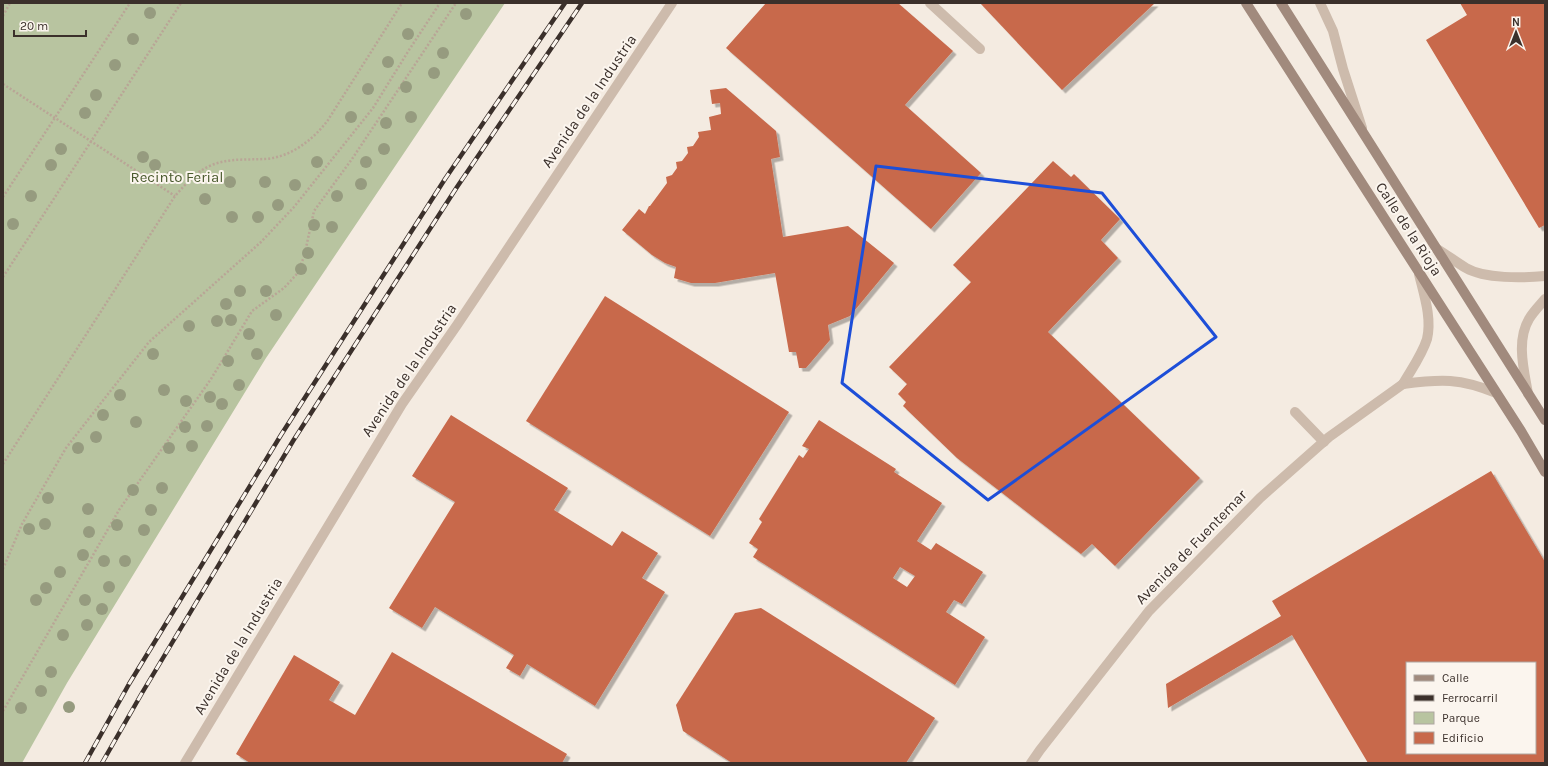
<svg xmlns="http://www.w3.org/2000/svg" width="1548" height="766" viewBox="0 0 1548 766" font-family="Karla,sans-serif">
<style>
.green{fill:#b8c4a0}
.building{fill:#c8694b;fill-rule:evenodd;filter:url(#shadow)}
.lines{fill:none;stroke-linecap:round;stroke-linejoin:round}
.path{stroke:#b9a596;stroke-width:2.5;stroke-dasharray:2 2;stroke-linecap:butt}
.lane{stroke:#cdbbac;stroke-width:10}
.street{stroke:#cdbbac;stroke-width:10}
.secondary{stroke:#a18a7d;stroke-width:10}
.rail-casing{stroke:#3b302b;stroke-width:4.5}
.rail{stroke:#fbf5ee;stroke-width:3;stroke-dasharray:9;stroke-linecap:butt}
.tree{fill:#969b7f}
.marked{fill:none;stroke:#1d4ed8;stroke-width:3;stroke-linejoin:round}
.labels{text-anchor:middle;stroke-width:4;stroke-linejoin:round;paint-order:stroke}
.street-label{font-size:15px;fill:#3b302b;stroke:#fbf5ee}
.park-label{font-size:15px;fill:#4a5a2e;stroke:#fbf5ee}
</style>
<defs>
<filter id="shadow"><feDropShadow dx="3.5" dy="3.5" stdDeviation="0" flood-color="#0004"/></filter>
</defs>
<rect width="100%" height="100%" fill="#f4ebe1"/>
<path class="green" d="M 3,3 L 505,3 L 266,358 L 67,683 L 22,763 L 3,763 Z"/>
<g class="building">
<path d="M 766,3 L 898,3 L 953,51 L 905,105 L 981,173 L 931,229 L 726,48 Z"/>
<path d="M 980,3 L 1155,3 L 1062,90 Z"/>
<path d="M 1460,3 L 1545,3 L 1545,225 L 1539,228 L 1426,40 L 1467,15 Z"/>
<path d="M 726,88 L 776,131 L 780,157 L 771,159 L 783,237 L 848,226 L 894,263 L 850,316 L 828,325 L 830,340 L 806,368 L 799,368 L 796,352 L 789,352 L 775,273 L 715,283 L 691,283 L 674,278 L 676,267 L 665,263 L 652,255 L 622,230 L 639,209 L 645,214 L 649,206 L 650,206 L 667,183 L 666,177 L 672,175 L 677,168 L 676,162 L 682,161 L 688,153 L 687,147 L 693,146 L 699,137 L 698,132 L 711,130 L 709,117 L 721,114 L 720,103 L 712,104 L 710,90 Z"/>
<path d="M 1053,161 L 1071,177 L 1074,174 L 1120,219 L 1101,240 L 1118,258 L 1048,332 L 1200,478 L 1115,566 L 1092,544 L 1081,554 L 957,458 L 903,406 L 906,402 L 898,394 L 907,384 L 889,367 L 971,282 L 953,265 Z"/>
<path d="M 605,296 L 789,412 L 710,536 L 526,421 Z"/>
<path d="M 451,415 L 568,488 L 554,510 L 612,546 L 622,531 L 658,553 L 642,578 L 665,592 L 595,706 L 527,664 L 520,676 L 506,668 L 514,655 L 435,607 L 422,628 L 389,608 L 455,502 L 412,476 Z"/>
<path d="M 819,420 L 896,469 L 894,472 L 942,503 L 917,541 L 931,550 L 936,543 L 983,572 L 962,604 L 954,600 L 946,612 L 985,637 L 955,685 L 753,557 L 758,549 L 749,543 L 762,522 L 759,519 L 799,455 L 803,458 L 809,449 L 802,446 ZM 900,567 L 915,576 L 907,587 L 893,578 Z"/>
<path d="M 1491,471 L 1545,562 L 1545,763 L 1368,763 L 1292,635 L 1168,708 L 1166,684 L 1281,616 L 1272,601 ZM 1407,663 L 1535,663 L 1535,753 L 1407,753 Z"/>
<path d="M 761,608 L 935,718 L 906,763 L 732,763 L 683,731 L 676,705 L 735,613 Z"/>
<path d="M 392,652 L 567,754 L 562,763 L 250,763 L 236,754 L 294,655 L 340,682 L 329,700 L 355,715 Z"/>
</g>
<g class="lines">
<g class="path">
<path d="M 3,16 L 10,3"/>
<path d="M 3,84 L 175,196"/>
<path d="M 3,197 L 130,3"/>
<path d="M 3,277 L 181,3"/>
<path d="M 3,464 L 175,196 C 186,184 196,171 212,165 C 229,158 247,160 264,159 C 290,158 313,140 328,120 L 402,3"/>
<path d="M 3,569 L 22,524 L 66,448 L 101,403 L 149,342 L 261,242 L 294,207 L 373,108 L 409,50 L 440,3"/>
<path d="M 3,711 L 119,510 L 211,379 L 252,311 L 284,288 L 296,275 L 304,257 L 314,211 L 352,159 L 456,3"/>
</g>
<g class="lane">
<path d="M 930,3 L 980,49"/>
<path d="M 1320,3 L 1333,31 L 1343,69 L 1362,128"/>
<path d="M 1403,384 C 1411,370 1422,355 1427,339 C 1432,318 1424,295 1419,274"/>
<path d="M 1403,384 C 1441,379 1460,378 1496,393"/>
<path d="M 1295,412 L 1324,442"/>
</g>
<g class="street">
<path d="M 1437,249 C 1447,255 1456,262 1466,268 C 1485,279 1523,278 1545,276"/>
<path d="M 1528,394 C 1524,370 1516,341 1529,319 C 1533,312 1540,305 1545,299"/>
<path d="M 185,763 L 402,404 L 457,325 L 672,3"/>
<path d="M 1031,763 L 1040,750 L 1149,611 L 1260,498 L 1329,437 L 1403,384"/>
</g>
<g class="secondary">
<path d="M 1246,3 L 1521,431 L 1545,472"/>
<path d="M 1281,3 L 1545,420"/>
</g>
<g class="rail-casing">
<g id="rail">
<path d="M 85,763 L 129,684 L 281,435 L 445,179 L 565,3"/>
<path d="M 102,763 L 142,693 L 293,441 L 457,187 L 582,3"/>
</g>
</g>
<use href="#rail" class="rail"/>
</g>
<g class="tree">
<circle cx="150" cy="13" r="6"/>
<circle cx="466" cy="14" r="6"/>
<circle cx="408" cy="34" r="6"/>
<circle cx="133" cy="39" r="6"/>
<circle cx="443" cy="53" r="6"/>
<circle cx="388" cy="62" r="6"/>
<circle cx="115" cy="65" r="6"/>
<circle cx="434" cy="73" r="6"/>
<circle cx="406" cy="87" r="6"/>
<circle cx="368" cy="89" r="6"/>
<circle cx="96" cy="95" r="6"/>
<circle cx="85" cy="113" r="6"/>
<circle cx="351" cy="117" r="6"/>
<circle cx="411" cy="117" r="6"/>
<circle cx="386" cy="123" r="6"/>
<circle cx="61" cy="149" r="6"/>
<circle cx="384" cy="149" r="6"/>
<circle cx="143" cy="157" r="6"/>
<circle cx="317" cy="162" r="6"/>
<circle cx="366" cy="162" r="6"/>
<circle cx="51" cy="165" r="6"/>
<circle cx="155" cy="165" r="6"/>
<circle cx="172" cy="176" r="6"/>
<circle cx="230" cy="182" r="6"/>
<circle cx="265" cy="182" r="6"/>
<circle cx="361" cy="184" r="6"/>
<circle cx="295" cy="185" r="6"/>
<circle cx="31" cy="196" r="6"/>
<circle cx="337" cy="196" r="6"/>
<circle cx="205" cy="199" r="6"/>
<circle cx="278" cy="205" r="6"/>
<circle cx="232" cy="217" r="6"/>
<circle cx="258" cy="217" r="6"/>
<circle cx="13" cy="224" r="6"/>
<circle cx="314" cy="225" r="6"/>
<circle cx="332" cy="227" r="6"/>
<circle cx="308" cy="253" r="6"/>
<circle cx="301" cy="269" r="6"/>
<circle cx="240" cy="291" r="6"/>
<circle cx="266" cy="291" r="6"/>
<circle cx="226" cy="304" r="6"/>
<circle cx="276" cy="315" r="6"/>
<circle cx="231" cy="320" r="6"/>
<circle cx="217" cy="321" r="6"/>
<circle cx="189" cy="326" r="6"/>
<circle cx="249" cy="334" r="6"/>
<circle cx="153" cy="354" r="6"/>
<circle cx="257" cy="354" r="6"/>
<circle cx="228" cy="361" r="6"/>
<circle cx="239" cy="385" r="6"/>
<circle cx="164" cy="390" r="6"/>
<circle cx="120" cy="395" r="6"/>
<circle cx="210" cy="397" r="6"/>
<circle cx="186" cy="401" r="6"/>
<circle cx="222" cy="404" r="6"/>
<circle cx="103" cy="415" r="6"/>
<circle cx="136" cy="422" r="6"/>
<circle cx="207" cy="426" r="6"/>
<circle cx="185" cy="427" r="6"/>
<circle cx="96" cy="437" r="6"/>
<circle cx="192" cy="446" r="6"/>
<circle cx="78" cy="448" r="6"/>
<circle cx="169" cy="448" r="6"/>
<circle cx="162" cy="488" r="6"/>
<circle cx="133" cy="490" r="6"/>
<circle cx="48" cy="498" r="6"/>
<circle cx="88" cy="509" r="6"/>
<circle cx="151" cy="510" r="6"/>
<circle cx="45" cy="524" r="6"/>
<circle cx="117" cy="525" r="6"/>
<circle cx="29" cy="529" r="6"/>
<circle cx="144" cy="530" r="6"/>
<circle cx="89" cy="532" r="6"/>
<circle cx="83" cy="555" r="6"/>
<circle cx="104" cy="561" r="6"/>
<circle cx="125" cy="561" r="6"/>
<circle cx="60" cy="572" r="6"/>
<circle cx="109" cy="587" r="6"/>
<circle cx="46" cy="588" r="6"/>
<circle cx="36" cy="600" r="6"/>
<circle cx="85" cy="600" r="6"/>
<circle cx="102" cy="609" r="6"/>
<circle cx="87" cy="625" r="6"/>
<circle cx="63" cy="635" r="6"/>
<circle cx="51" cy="672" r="6"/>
<circle cx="41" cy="691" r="6"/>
<circle cx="69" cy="707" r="6"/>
<circle cx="21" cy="708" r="6"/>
</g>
<path class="marked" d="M 876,166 L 1102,193 L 1216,337 L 988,500 L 842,383 Z"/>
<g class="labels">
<g class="street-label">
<text transform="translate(589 101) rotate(-56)" y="5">Avenida de la Industria</text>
<text transform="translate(1409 229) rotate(57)" y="5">Calle de la Rioja</text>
<text transform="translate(409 370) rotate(-56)" y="5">Avenida de la Industria</text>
<text transform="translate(1191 547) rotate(-46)" y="5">Avenida de Fuentemar</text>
<text transform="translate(238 646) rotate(-59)" y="5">Avenida de la Industria</text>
</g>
<g class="park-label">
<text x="177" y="182">Recinto Ferial</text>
</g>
</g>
<rect width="1548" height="766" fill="none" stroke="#3b302b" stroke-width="8"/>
<rect x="1406" y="662" width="130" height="92" fill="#fbf5ee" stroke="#aea6a0"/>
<rect x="1414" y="675" width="20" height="6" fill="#a18a7d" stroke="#aea6a0"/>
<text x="1442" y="682" font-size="12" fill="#3b302b">Calle</text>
<rect x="1414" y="695" width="20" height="6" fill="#3b302b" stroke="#aea6a0"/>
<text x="1442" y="702" font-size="12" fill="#3b302b">Ferrocarril</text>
<rect x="1414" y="712" width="20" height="12" fill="#b8c4a0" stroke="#aea6a0"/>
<text x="1442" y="722" font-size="12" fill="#3b302b">Parque</text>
<rect x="1414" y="732" width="20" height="12" fill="#c8694b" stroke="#aea6a0"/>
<text x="1442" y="742" font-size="12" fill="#3b302b">Edificio</text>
<g transform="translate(1516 32)" stroke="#fbf5ee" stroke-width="3" paint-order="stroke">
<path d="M0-3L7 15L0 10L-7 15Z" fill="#3b302b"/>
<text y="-6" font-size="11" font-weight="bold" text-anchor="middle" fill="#3b302b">N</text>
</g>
<path d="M14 30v6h72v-6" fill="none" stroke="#3b302b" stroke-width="2"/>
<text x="20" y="30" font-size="12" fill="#3b302b" stroke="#fbf5ee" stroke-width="3" paint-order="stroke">20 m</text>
</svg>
